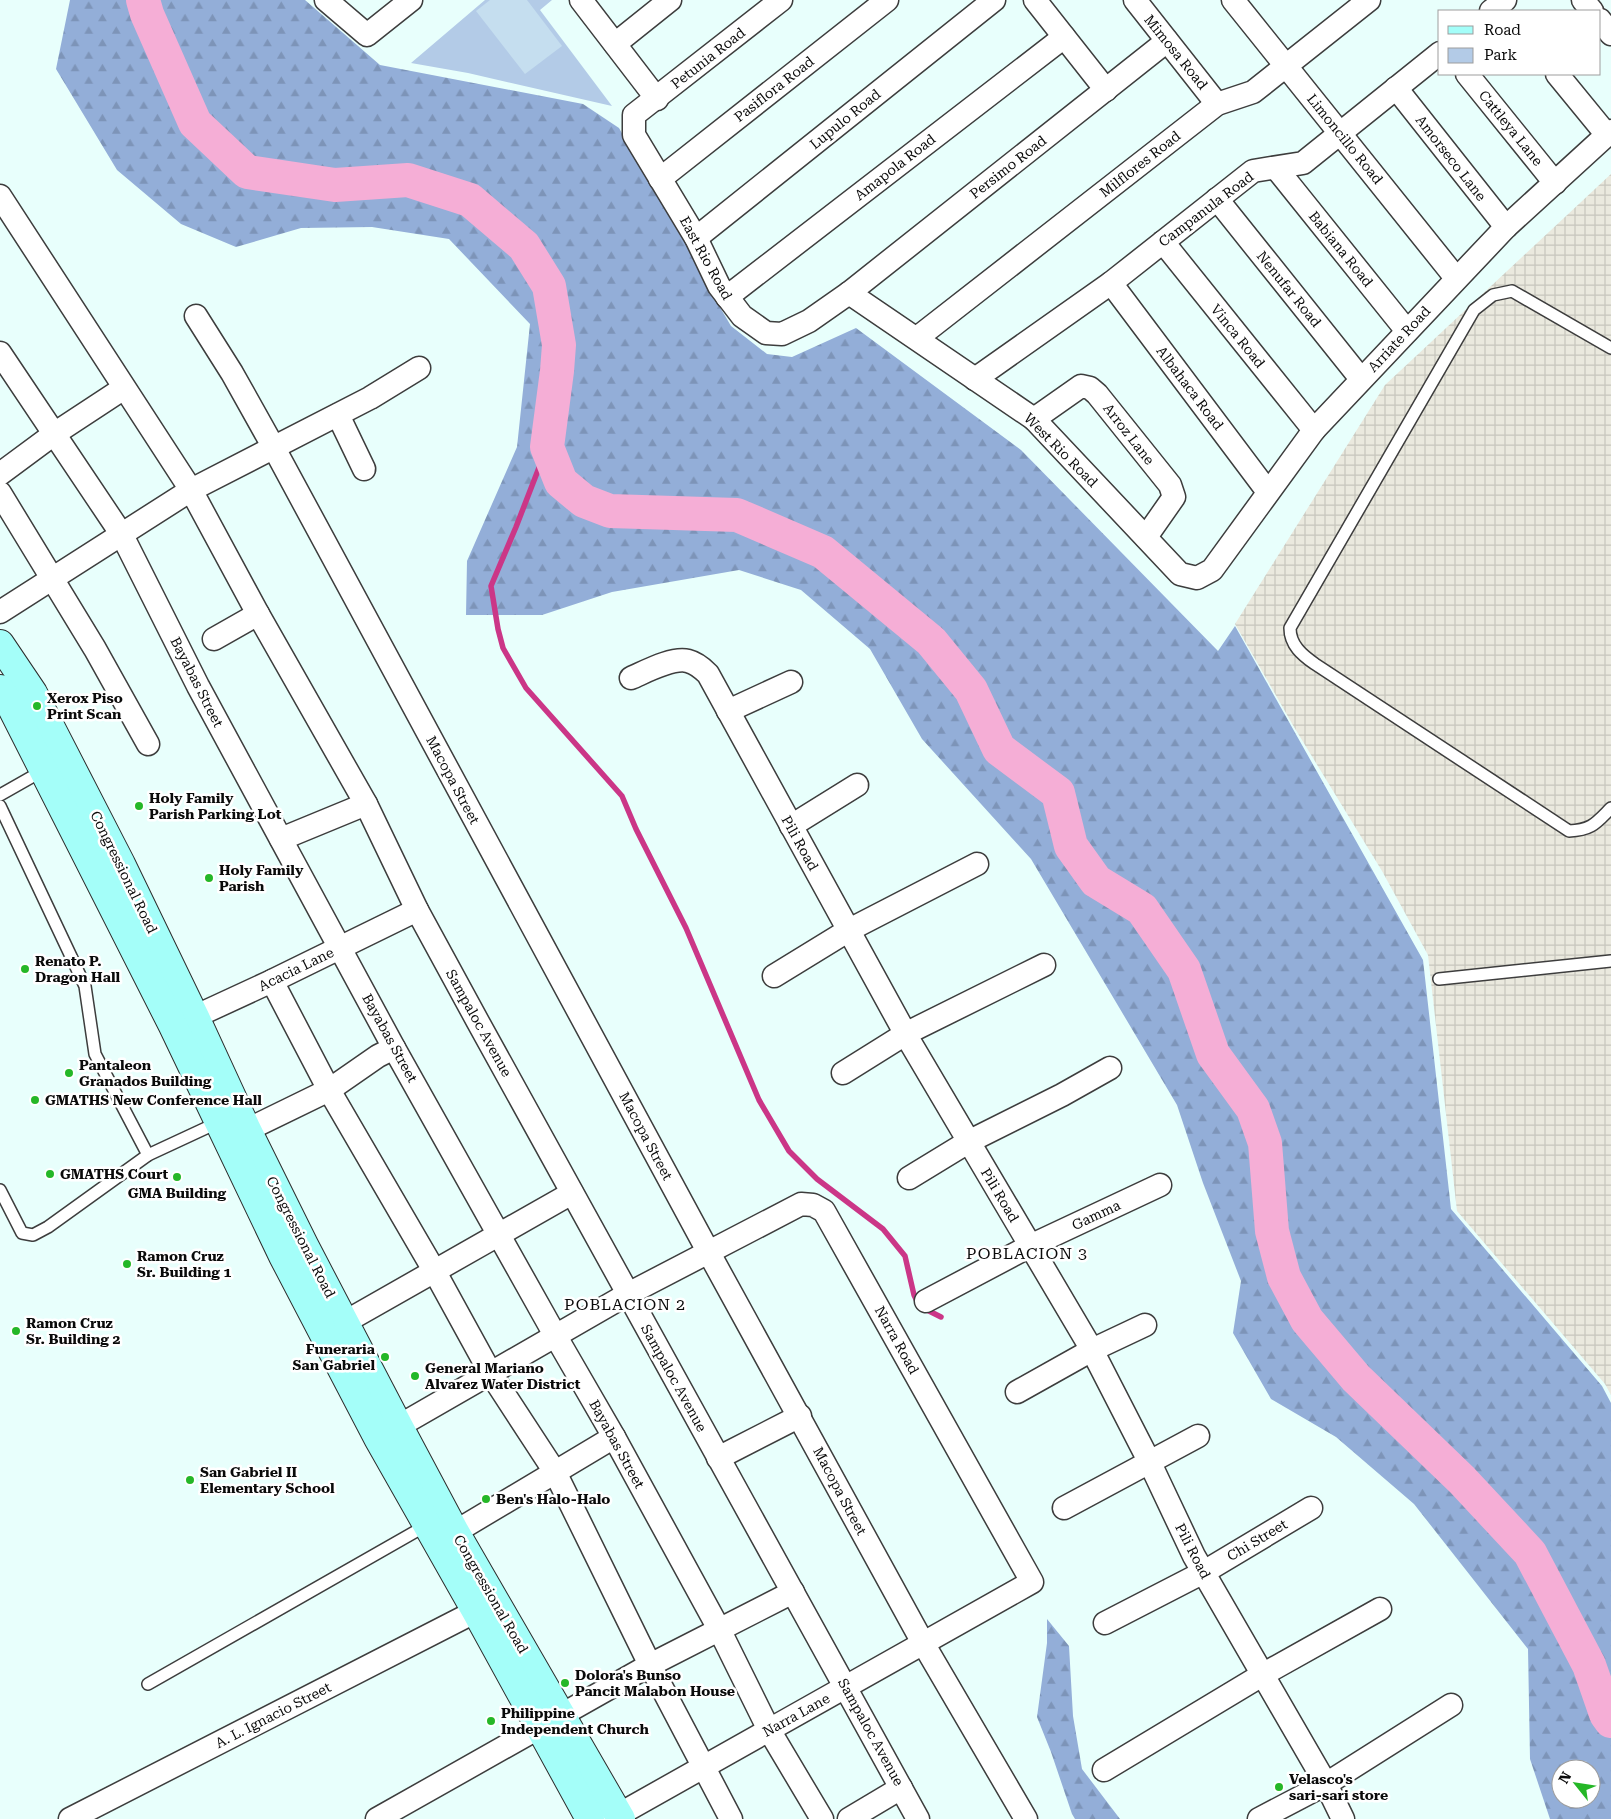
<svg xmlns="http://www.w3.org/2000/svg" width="1611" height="1819" font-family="'Roboto Serif',serif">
	<defs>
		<pattern id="industrial-grid" width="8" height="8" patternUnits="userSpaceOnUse" patternTransform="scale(1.25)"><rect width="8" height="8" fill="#eae9de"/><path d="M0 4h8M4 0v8" fill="none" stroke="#c7c6bd"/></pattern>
		<pattern id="forest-firs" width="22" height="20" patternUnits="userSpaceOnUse" patternTransform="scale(1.25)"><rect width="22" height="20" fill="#93aed8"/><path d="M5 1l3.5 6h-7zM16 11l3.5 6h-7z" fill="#7d94b8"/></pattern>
	</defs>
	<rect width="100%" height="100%" fill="#e8fffc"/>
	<path fill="url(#industrial-grid)" d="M 1611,174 L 1611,1395 L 1605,1384 L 1457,1211 L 1428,955 L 1382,871 L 1294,727 L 1235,624 L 1385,385 Z"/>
	<g fill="url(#forest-firs)" fill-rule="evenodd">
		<path d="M 70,0 L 305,0 L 380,65 L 583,104 L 619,128 L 636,158 L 696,250 L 718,304 L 731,326 L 767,354 L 792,357 L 856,328 L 1021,450 L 1218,651 L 1235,626 L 1423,960 L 1451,1209 L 1602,1386 L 1611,1403 L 1611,1819 L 1550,1819 L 1530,1759 L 1528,1649 L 1414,1504 L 1336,1437 L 1271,1399 L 1233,1333 L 1241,1281 L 1203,1183 L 1177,1105 L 1031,859 L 922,739 L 870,649 L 801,590 L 739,570 L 612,592 L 542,615 L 466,615 L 467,561 L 517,447 L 530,324 L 449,239 L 372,227 L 301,228 L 236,247 L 181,224 L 117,170 L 56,69 ZM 1561,1769 L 1591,1769 L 1591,1799 L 1561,1799 Z"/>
		<path d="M 1047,1619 L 1069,1646 L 1073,1716 L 1082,1769 L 1120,1819 L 1075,1819 L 1072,1814 L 1051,1752 L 1037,1717 L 1047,1643 Z"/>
	</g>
	<path fill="#b3cbe7" d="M 485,0 L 552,0 L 540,10 L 612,106 L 468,73 L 411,63 Z"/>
	<path fill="#c5deef" d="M 490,0 L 527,0 L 562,46 L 525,74 L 476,11 Z"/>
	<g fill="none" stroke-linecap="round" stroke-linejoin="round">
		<g stroke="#cb3687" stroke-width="5.5">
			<path d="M 547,447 L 516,527 L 491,586 L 498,629 L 503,648 L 526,688 L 622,796 L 636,829 L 686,928 L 759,1100 L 789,1151 L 817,1179 L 883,1229 L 905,1256 L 914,1295 L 918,1303"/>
			<path d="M 925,1309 L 941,1317"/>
		</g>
		<path stroke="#f5aed6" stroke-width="34" d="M 143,0 L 147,14 L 195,123 L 247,172 L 335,185 L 408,180 L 470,200 L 524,246 L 549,286 L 559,345 L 557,371 L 547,447 L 561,482 L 584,501 L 610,511 L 737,515 L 823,552 L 931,641 L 971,690 L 999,749 L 1058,793 L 1071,846 L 1096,881 L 1142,909 L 1184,970 L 1213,1054 L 1253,1109 L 1265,1143 L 1272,1231 L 1284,1277 L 1307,1320 L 1356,1378 L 1462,1480 L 1530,1553 L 1589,1665 L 1606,1714 L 1611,1721"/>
		<defs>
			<g id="lane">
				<path d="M 1611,348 L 1512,291 L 1493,295 L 1474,310 L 1290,628 C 1290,645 1302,655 1315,664 L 1569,831 C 1592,830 1596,823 1611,808"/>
				<path d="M 0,795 L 44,770"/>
				<path d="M 0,806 L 85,986 L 95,1054 L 148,1155"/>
				<path d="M 1439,979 L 1611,961"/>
				<path d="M 0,1190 L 22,1233 L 33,1235 L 48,1227 L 148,1155 L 219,1122"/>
				<path d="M 148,1684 L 427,1525"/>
			</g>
			<g id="street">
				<path d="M 326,0 L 367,35 L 411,0"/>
				<path d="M 581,0 L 657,99"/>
				<path d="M 781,0 L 634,115 L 634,135 L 696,238 L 719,286 L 742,316 L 766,333 L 782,334 L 809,321 L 849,293 L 1167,41"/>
				<path d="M 1035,0 L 1106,90"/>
				<path d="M 1135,0 L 1217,104"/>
				<path d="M 1233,0 L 1456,278"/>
				<path d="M 1583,0 L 1592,11"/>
				<path d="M 1491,11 L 1505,0"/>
				<path d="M 1600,20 L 1611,34"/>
				<path d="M 615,44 L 670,0"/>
				<path d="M 1467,74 L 1555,183"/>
				<path d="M 1557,74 L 1607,135"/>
				<path d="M 1396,88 L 1506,227"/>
				<path d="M 1276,168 L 1407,331"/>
				<path d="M 660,179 L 887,0"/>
				<path d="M 0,196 L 191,490 L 258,614 L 366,804 L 417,910 L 478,1022 L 918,1819"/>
				<path d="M 1217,199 L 1361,379"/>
				<path d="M 696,238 L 994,0"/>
				<path d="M 1163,242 L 1314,430"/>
				<path d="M 1111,283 L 1268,492"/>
				<path d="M 849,293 L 1034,419 L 1180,574 L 1197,578 L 1212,570 L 1314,430 L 1506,227 L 1611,131"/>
				<path d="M 727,297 L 1064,37"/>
				<path d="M 196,316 L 232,373 L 274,448 L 709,1253 L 923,1643 L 1026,1819"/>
				<path d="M 917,338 L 1217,104 L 1253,92 L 1369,0"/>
				<path d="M 0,353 L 122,535 L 198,686 L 394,1048 L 555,1335 L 614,1437 L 719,1629 L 769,1730 L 822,1819"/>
				<path d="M 975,379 L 1111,283 L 1253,171 L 1303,163 L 1440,53"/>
				<path d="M 338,415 L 364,469"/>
				<path d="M 1034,419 L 1081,386 L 1090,388 L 1097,394 L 1170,485 L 1174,497 L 1146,537"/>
				<path d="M 0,474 L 54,434 L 124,388"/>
				<path d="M 0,493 L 95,649 L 148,744"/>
				<path d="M 0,612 L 191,490 L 370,398 L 419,368"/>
				<path d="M 214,639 L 258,614"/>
				<path d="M 631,678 C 645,672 672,657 688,661 C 696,663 702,668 708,674 L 910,1042 L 1092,1350 L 1150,1463 L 1194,1556 L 1326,1784 L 1343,1819"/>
				<path d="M 728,711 L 791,682"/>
				<path d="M 791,826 L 857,785"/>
				<path d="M 281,839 L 366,804"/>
				<path d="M 774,976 L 849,930 L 977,864"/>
				<path d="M 272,981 L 329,1090 L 435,1272 L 491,1374 L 555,1472 L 650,1665 L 731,1819"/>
				<path d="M 179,1024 L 272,981 L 417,910"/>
				<path d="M 843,1073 L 907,1033 L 1044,965"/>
				<path d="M 247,1130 L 329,1090 L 378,1056 L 394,1048"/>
				<path d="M 909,1178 L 968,1142 L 1062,1095 L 1110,1068"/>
				<path d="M 926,1301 L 1030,1246 L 1160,1185"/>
				<path d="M 345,1322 L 572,1193"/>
				<path d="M 1017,1392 L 1092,1350 L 1145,1325"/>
				<path d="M 385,1434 L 628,1294 L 801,1204 L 813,1205 L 824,1211 L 1032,1582 L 611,1819"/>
				<path d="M 718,1458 L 800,1416"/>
				<path d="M 1064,1508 L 1198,1436"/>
				<path d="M 455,1532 L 614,1437"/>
				<path d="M 1105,1623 L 1204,1572 L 1311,1508"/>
				<path d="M 1104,1770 L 1262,1675 L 1380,1609"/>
				<path d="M 70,1819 L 490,1604"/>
				<path d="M 377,1819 L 650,1665 L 793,1592"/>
				<path d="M 849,1819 L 901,1788"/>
				<path d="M 1259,1819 L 1326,1784 L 1451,1705"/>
			</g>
			<g id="secondary">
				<path d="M 0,644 L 33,693 L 121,864 L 195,1017 L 247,1130 L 304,1245 L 399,1427 L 455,1532 L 621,1819"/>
				<path d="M 0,689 L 11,706 L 173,1026 L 283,1256 L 378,1438 L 476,1611 L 590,1819"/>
			</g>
		</defs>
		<use href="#lane" stroke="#3d3d3d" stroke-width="14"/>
		<use href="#street" stroke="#3d3d3d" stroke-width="25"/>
		<use href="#secondary" stroke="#2c2c2c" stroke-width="30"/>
		<use href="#lane" stroke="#fff" stroke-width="11"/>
		<use href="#street" stroke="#fff" stroke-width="22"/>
		<use href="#secondary" stroke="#a4fef9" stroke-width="28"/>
	</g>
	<g fill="#25b727" stroke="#fff" stroke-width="2">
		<circle cx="37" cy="706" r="5"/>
		<circle cx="139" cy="806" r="5"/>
		<circle cx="209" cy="878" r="5"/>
		<circle cx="25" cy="969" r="5"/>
		<circle cx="69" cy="1073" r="5"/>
		<circle cx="35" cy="1100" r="5"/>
		<circle cx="50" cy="1174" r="5"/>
		<circle cx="177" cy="1177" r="5"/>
		<circle cx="127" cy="1264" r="5"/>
		<circle cx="16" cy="1331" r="5"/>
		<circle cx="385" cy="1357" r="5"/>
		<circle cx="415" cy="1376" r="5"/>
		<circle cx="190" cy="1480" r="5"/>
		<circle cx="486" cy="1499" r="5"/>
		<circle cx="565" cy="1683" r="5"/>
		<circle cx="491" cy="1721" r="5"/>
		<circle cx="1279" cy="1787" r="5"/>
	</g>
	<g text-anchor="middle" stroke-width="5" stroke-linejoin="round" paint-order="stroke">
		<g font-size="14" fill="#0a0a0a" stroke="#fff">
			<text transform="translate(1176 52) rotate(51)" y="5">Mimosa Road</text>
			<text transform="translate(708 58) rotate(-38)" y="5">Petunia Road</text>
			<text transform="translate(774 89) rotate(-38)" y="5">Pasiflora Road</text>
			<text transform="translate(845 119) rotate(-39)" y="5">Lupulo Road</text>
			<text transform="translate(1511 128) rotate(51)" y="5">Cattleya Lane</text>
			<text transform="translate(1345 139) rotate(51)" y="5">Limoncillo Road</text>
			<text transform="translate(1451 158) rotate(52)" y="5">Amorseco Lane</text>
			<text transform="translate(1140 164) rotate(-38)" y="5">Milflores Road</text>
			<text transform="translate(895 167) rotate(-38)" y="5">Amapola Road</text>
			<text transform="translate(1008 167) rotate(-38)" y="5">Persimo Road</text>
			<text transform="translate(1206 209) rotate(-37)" y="5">Campanula Road</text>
			<text transform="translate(1341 249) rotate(51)" y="5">Babiana Road</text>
			<text transform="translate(706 258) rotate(61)" y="5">East Rio Road</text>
			<text transform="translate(1289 289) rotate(51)" y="5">Nenufar Road</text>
			<text transform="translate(1238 336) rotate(51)" y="5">Vinca Road</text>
			<text transform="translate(1399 339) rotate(-47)" y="5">Arriate Road</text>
			<text transform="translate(1190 388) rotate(53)" y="5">Albahaca Road</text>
			<text transform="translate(1129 434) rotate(52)" y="5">Arroz Lane</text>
			<text transform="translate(1061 450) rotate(45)" y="5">West Rio Road</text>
			<text transform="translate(197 682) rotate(63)" y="5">Bayabas Street</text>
			<text transform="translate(453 780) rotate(62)" y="5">Macopa Street</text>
			<text transform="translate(800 843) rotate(61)" y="5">Pili Road</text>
			<text transform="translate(124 872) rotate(64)" y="5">Congressional Road</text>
			<text transform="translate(296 969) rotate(-26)" y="5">Acacia Lane</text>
			<text transform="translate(479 1023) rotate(61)" y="5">Sampaloc Avenue</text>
			<text transform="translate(390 1038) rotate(61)" y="5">Bayabas Street</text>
			<text transform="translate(646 1136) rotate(62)" y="5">Macopa Street</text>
			<text transform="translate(1000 1195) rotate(59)" y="5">Pili Road</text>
			<text transform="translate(1096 1215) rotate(-25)" y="5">Gamma</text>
			<text transform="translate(301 1237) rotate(63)" y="5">Congressional Road</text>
			<text transform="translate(897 1340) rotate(61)" y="5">Narra Road</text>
			<text transform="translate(674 1378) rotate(61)" y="5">Sampaloc Avenue</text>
			<text transform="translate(617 1444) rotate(61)" y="5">Bayabas Street</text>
			<text transform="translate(840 1491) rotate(62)" y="5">Macopa Street</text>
			<text transform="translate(1257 1540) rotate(-31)" y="5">Chi Street</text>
			<text transform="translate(1193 1551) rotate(63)" y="5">Pili Road</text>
			<text transform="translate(491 1594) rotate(60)" y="5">Congressional Road</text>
			<text transform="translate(273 1715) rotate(-27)" y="5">A. L. Ignacio Street</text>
			<text transform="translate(796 1715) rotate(-29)" y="5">Narra Lane</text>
			<text transform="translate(871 1732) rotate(61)" y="5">Sampaloc Avenue</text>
		</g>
		<g font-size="14" font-weight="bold" fill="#0a0a0a" stroke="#fff" text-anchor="start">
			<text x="47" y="703">Xerox Piso<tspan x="47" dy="16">Print Scan</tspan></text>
			<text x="149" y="803">Holy Family<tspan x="149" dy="16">Parish Parking Lot</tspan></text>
			<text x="219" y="875">Holy Family<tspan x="219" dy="16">Parish</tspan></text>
			<text x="35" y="966">Renato P.<tspan x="35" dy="16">Dragon Hall</tspan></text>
			<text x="79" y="1070">Pantaleon<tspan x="79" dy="16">Granados Building</tspan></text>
			<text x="45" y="1105">GMATHS New Conference Hall</text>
			<text x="60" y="1179">GMATHS Court</text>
			<text x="177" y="1198" text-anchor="middle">GMA Building</text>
			<text x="137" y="1261">Ramon Cruz<tspan x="137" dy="16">Sr. Building 1</tspan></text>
			<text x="26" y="1328">Ramon Cruz<tspan x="26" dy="16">Sr. Building 2</tspan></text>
			<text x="375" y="1354" text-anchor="end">Funeraria<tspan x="375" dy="16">San Gabriel</tspan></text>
			<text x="425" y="1373">General Mariano<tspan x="425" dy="16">Alvarez Water District</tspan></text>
			<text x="200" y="1477">San Gabriel II<tspan x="200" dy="16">Elementary School</tspan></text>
			<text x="496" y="1504">Ben's Halo-Halo</text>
			<text x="575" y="1680">Dolora's Bunso<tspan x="575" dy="16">Pancit Malabon House</tspan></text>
			<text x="501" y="1718">Philippine<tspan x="501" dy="16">Independent Church</tspan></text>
			<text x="1289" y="1784">Velasco's<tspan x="1289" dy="16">sari-sari store</tspan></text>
		</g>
		<g font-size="16" letter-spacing="1" fill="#0a0a0a" stroke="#fff">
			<text x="1027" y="1259">POBLACION 3</text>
			<text x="625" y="1310">POBLACION 2</text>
		</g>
	</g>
	<rect x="1438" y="10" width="162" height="65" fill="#ffffff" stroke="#9d9d9d"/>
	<rect x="1448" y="26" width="25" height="8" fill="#a4fef9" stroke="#9d9d9d"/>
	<text x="1484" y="35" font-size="15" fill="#0a0a0a">Road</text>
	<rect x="1448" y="48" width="25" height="15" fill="#b3cbe7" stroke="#9d9d9d"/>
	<text x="1484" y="60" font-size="15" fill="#0a0a0a">Park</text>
	<g transform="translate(1576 1784) rotate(300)"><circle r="24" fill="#ffffff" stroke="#9d9d9d"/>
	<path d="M0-4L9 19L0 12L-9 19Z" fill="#25b727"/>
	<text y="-8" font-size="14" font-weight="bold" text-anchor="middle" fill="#0a0a0a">N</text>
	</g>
</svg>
